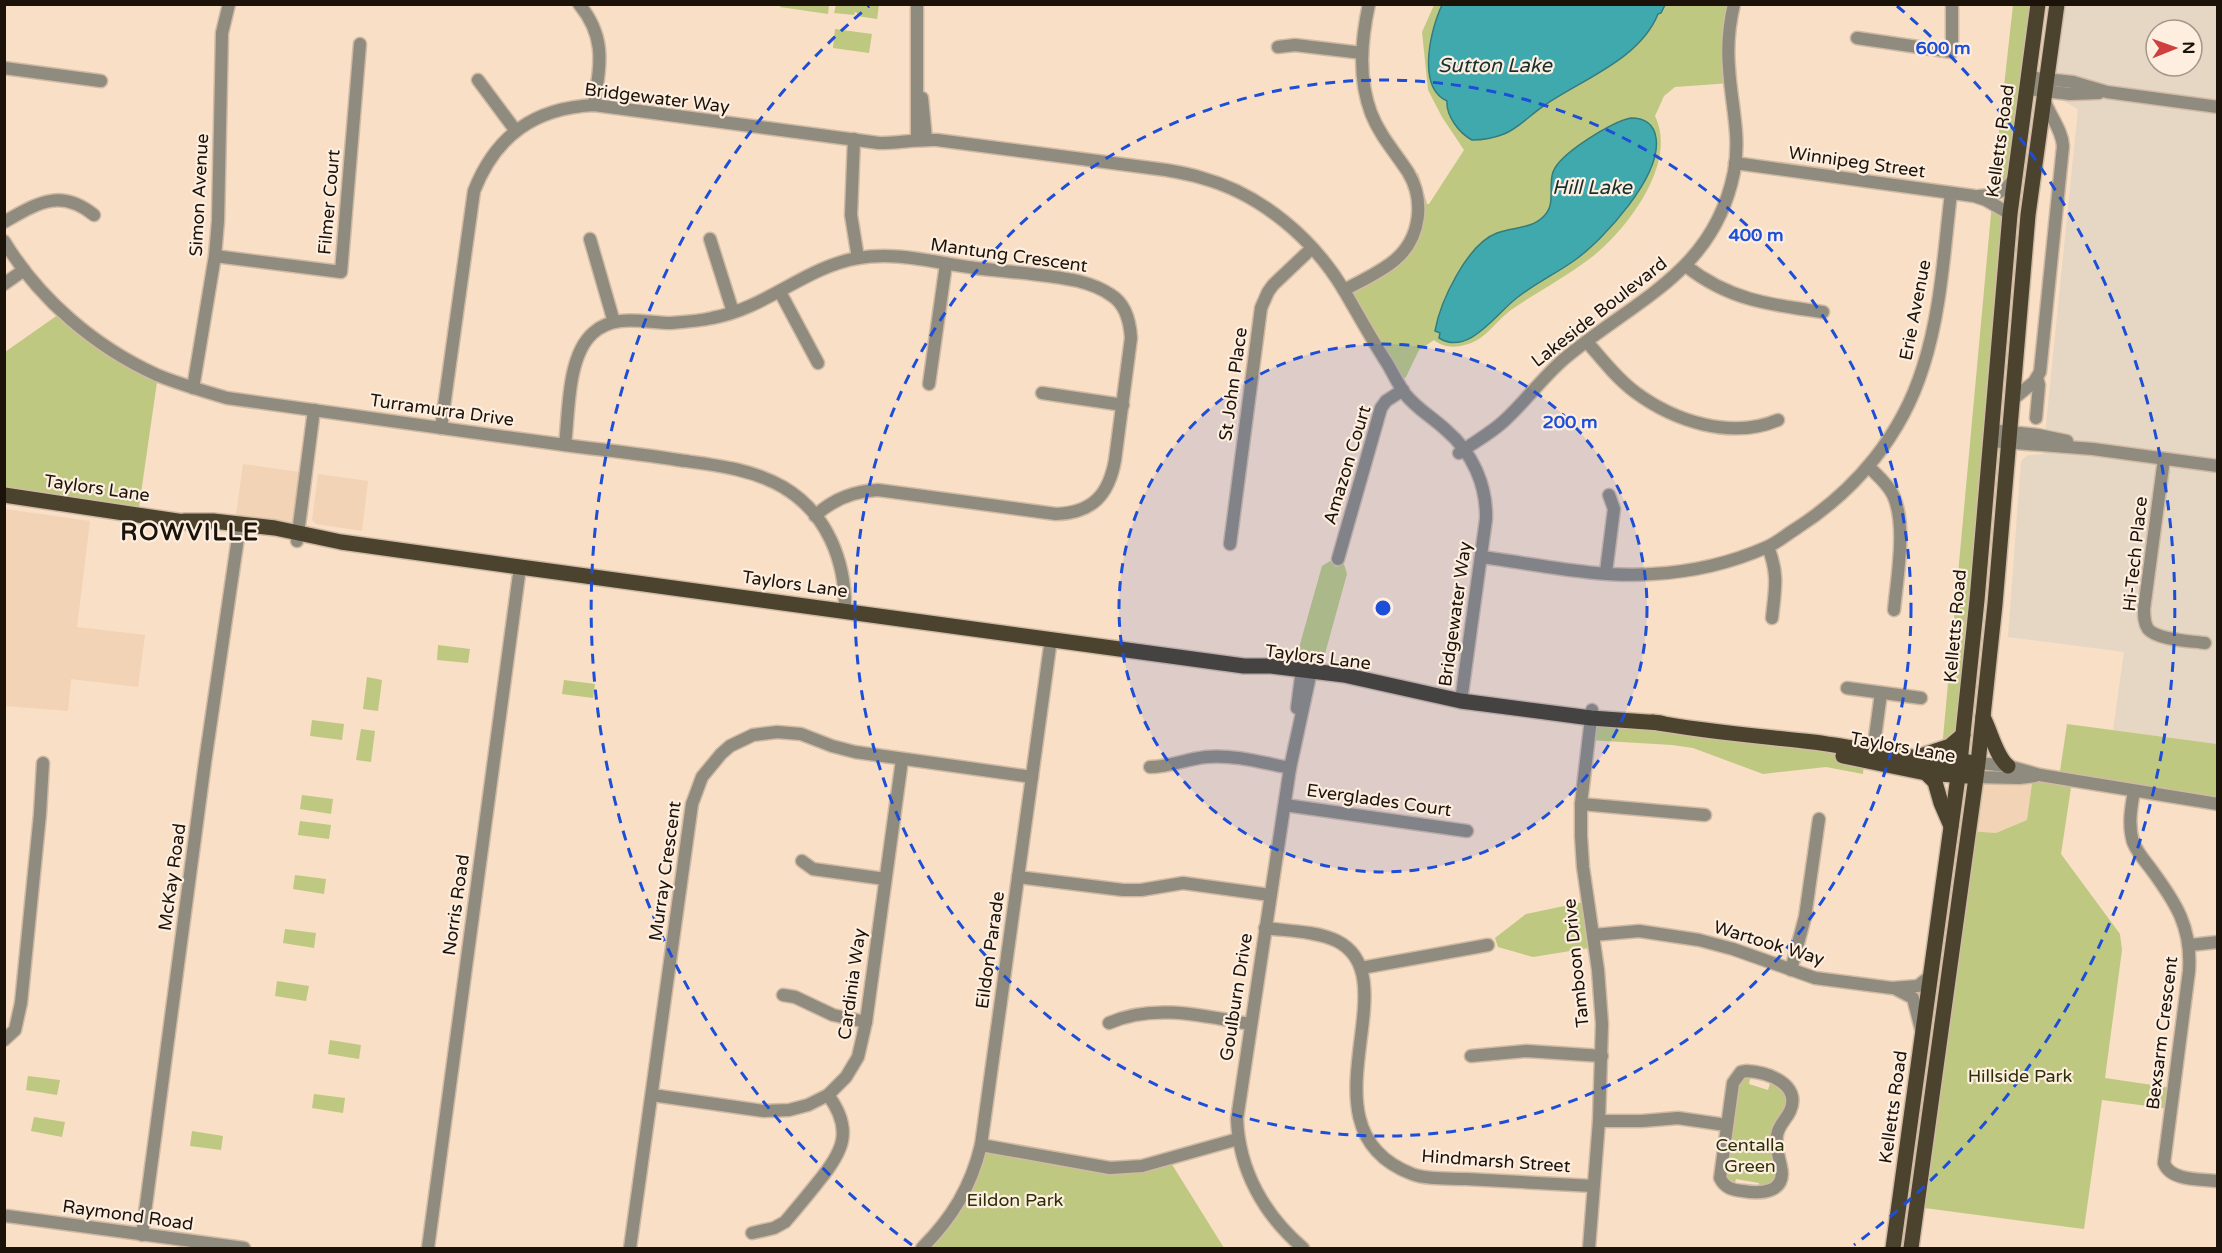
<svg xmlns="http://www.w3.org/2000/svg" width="2222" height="1253" font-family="'Varela Round',sans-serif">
	<rect width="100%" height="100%" fill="#f8dfc6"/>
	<g fill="#f2d3b5">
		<path d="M 243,464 L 306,473 L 298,531 L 235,523 Z"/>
		<path d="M 318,474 L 368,481 L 362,531 L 316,524 L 312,520 Z"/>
		<path d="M 5,509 L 90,521 L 77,627 L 145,635 L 138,687 L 71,679 L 68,711 L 5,706 Z"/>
		<path d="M 2033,776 L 2027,820 L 1996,833 L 1969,831 L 1976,777 Z"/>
	</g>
	<path fill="#e5d7c4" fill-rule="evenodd" d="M 2057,5 L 2217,5 L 2217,744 L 2113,730 L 2124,652 L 2008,637 L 2021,461 L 2028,455 L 2043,454 L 2078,109 L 2045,91 ZM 2156,30 L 2192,30 L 2192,66 L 2156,66 Z"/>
	<g fill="#bfc880">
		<path d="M 780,5 L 780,4 L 829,5 L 828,14 L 780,7 Z"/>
		<path d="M 836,5 L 879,5 L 877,19 L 857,16 L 857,13 L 855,12 L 854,15 L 834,13 Z"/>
		<path d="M 1434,5 L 1734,5 L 1731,83 L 1675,87 L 1664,96 L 1655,116 C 1678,163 1628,228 1592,257 C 1566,277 1537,292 1511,310 C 1496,321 1486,339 1468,344 C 1456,348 1444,348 1434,340 L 1419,350 L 1406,377 L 1398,383 L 1344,290 L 1398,258 L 1419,206 L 1424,205 L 1416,174 L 1418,173 L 1427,204 L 1429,204 L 1464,150 L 1442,117 L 1428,90 L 1422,32 Z"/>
		<path d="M 2013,5 L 2038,5 L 2014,177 L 1992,195 Z"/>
		<path d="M 835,29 L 872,34 L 869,53 L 833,48 Z"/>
		<path d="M 1992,203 L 2010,214 L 1963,735 L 1942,749 Z"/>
		<path d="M 62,312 L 158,375 L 138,514 L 5,495 L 5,352 Z"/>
		<path d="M 1330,561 L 1336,567 L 1344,564 L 1347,574 L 1320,672 L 1293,669 L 1322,566 Z"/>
		<path d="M 438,645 L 470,649 L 468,663 L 437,660 Z"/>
		<path d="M 367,677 L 382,680 L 378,711 L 363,709 Z"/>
		<path d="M 564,680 L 595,684 L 593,698 L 562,694 Z"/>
		<path d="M 1591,717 L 1761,737 L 1864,761 L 1863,774 L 1826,767 L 1763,774 L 1693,748 L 1672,745 L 1588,740 Z"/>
		<path d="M 312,720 L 344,724 L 342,740 L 310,736 Z"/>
		<path d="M 2067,724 L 2217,744 L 2217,804 L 2072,781 L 2061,854 L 2120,934 L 2122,950 L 2105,1078 L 2173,1088 L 2170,1109 L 2102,1100 L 2084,1229 L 1917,1207 L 1969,831 L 1996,833 L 2027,820 L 2033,776 L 2059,778 Z"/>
		<path d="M 361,729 L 375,731 L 371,762 L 356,760 Z"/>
		<path d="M 302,795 L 333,799 L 331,814 L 300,809 Z"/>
		<path d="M 300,821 L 331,825 L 329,839 L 298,835 Z"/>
		<path d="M 295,875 L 326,879 L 324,894 L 293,889 Z"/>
		<path d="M 1588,901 L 1595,947 L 1533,957 L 1498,947 L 1495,938 L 1526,914 Z"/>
		<path d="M 285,929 L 316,933 L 314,948 L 283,943 Z"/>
		<path d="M 277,981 L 309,986 L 306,1001 L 275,996 Z"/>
		<path d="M 330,1040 L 361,1045 L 359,1059 L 328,1054 Z"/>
		<path d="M 1751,1074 L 1749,1084 L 1768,1090 L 1771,1080 L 1781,1084 L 1788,1096 L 1776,1181 L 1758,1191 L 1759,1183 L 1736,1179 L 1734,1187 L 1731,1186 L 1723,1173 L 1736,1080 Z"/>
		<path d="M 28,1076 L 60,1080 L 57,1095 L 26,1090 Z"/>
		<path d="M 314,1094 L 345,1098 L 343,1113 L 312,1108 Z"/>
		<path d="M 34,1117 L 65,1122 L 62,1137 L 31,1131 Z"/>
		<path d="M 192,1131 L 223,1136 L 221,1150 L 190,1146 Z"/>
		<path d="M 981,1145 L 1086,1166 L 1168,1158 L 1224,1248 L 922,1248 L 940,1231 Z"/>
	</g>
	<g fill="#40a9ae" stroke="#357c7d" stroke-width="1.5">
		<path d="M 1442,5 L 1442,4 L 1665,5 L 1661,13 L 1658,14 C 1640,59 1583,79 1545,105 C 1531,114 1519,128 1504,134 C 1494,138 1483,140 1472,140 C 1459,133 1446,116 1447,101 C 1416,87 1431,28 1442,5 Z"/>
		<path d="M 1631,118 C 1645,118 1654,124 1656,138 C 1662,176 1604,239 1575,260 C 1557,273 1536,283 1518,297 C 1497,312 1469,357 1439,338 L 1440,333 L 1435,331 C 1440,302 1467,244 1497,233 C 1513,227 1532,229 1544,216 C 1556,205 1548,186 1553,172 C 1560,153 1612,122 1631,118 Z"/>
	</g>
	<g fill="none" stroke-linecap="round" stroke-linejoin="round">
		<defs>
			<g id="minor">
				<path d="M 579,4 C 607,38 600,65 594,105"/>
				<path d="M 1857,38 L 1952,52 L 1952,4"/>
				<path d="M 1278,47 L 1295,45 L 1362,53"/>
				<path d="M 4,68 L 101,81"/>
				<path d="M 2028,77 L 2073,82 L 2107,92 L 2218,107"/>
				<path d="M 478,80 L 516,131"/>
				<path d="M 2027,89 L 2070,94 L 2099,93"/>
				<path d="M 922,98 L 926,139"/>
				<path d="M 854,139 L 851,215 L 858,258"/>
				<path d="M 917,139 L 917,4"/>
				<path d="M 1735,163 L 1974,196 L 1986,200 L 2010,214"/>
				<path d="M 1979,196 C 1995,195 2005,193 2014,178"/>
				<path d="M 4,222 C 38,203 60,188 94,215"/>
				<path d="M 590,239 L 614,322"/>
				<path d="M 710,239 L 733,312"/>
				<path d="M 4,241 C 39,299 95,347 157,375 C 179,384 203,391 227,398 C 339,413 452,430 565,445 C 603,450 640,454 678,460 C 714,465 750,468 783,487 C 827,513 846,561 845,611"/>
				<path d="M 215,256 L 341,272 L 360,44"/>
				<path d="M 1686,266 C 1729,300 1770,305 1823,312"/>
				<path d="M 4,284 L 24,270"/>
				<path d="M 1344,290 C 1361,281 1381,272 1395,260 C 1421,238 1425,200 1408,172 C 1395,152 1380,136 1371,113 C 1358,78 1361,41 1369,4"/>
				<path d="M 780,292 L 818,363"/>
				<path d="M 1587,342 C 1602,359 1616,378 1635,392 C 1674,421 1731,440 1778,420"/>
				<path d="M 929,384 L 946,264"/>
				<path d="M 193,388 L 215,256 L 218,221 L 222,33 L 229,4"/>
				<path d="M 1042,393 L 1123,405"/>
				<path d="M 2012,400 L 2034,382 L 2040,372 L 2063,146 C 2062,129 2049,115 2044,99"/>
				<path d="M 2036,418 L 2039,385 L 2037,378"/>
				<path d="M 441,428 L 474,191 C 496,135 535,108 594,105 L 879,143 C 899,143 917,139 937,140 L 1166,170 C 1178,172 1190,174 1202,178 C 1261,194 1314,239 1345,292 C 1359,316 1372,340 1387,363 C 1393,373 1398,384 1405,394 C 1417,409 1432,417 1446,430 C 1472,452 1487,485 1486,519 L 1461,701"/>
				<path d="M 1991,430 L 2038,435 L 2067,441"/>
				<path d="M 1990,441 L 2093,449 L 2218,466"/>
				<path d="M 565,445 C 569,412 567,356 593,333 C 615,313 645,323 671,323 C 685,322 699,321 712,318 C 765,309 805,267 858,258 C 896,251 937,263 975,268 C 1009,272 1045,274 1078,281 C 1090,284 1101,288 1111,295 C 1126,304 1130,322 1131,338 L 1115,460 C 1109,494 1093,513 1056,514 L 878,490 C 853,491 833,499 815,516"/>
				<path d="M 1459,453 C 1474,442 1490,434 1504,421 C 1525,402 1542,378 1564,359 C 1634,300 1714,273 1734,172 C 1741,136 1731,104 1729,68 C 1727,46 1729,25 1734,4"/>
				<path d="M 2164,459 L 2144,609 C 2144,616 2144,623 2148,629 C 2157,640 2191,641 2205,643"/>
				<path d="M 1869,467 C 1878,476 1888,484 1893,495 C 1907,524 1897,578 1894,610"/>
				<path d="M 297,541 L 314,410"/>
				<path d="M 1230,544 L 1261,308 L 1268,292 L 1273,285 L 1312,248"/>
				<path d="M 1768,547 C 1779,575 1775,589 1772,618"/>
				<path d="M 1481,557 C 1537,564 1596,578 1652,574 C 1691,572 1731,563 1767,547 C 1777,543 1787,534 1797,528 C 1856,490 1902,435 1923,367 C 1941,312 1944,251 1951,193"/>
				<path d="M 1338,559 L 1381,408 L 1386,401 L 1403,390"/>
				<path d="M 1606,572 L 1614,509 L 1609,495"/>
				<path d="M 1847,688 L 1921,698"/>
				<path d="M 1297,708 L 1302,670"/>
				<path d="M 1873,752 L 1881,693"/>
				<path d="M 1978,763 L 2008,766 L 2040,775 L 2218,804"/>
				<path d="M 1150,767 C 1169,767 1186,759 1206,757 C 1233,754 1264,763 1290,768"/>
				<path d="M 1976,777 L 2019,778 L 2035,776"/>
				<path d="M 2134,791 C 2131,808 2128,825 2133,842 C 2137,852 2145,861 2151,869 C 2176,903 2192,927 2189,971 L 2164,1163 C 2170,1181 2201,1179 2218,1181"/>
				<path d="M 1581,804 L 1705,815"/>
				<path d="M 1285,805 L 1467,831"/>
				<path d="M 802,861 L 813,869 L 885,879"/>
				<path d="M 1018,877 L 1123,890 L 1141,890 L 1183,883 L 1270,895"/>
				<path d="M 1265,928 C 1288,931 1316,931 1337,941 C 1413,979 1294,1129 1412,1174 C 1428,1180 1450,1178 1466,1179 C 1509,1181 1551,1184 1593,1186"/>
				<path d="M 1593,935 L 1639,931 L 1699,940 L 1733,949 L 1815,978 L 1892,988 L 1918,986 L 1930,976"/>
				<path d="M 2190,945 L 2218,942"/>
				<path d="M 1361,968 L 1488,945"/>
				<path d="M 1791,970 L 1805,917 L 1819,819"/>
				<path d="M 1896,989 L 1913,998 L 1921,1029"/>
				<path d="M 783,995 L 795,997 L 833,1015 L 866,1022"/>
				<path d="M 1109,1023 C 1153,1003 1204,1016 1250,1024"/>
				<path d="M 4,1040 L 15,1030 L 21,1003 L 40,814 L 43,763"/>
				<path d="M 1471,1056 L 1527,1051 L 1602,1056"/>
				<path d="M 1747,1071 C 1767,1072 1802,1084 1790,1111 C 1786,1120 1779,1124 1777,1135 C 1775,1147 1779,1156 1781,1167 C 1787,1193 1760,1194 1743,1191 C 1732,1190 1725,1188 1720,1178 L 1733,1083 L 1741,1072 Z"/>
				<path d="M 652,1095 L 764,1111 L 789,1110 L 808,1105 L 828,1095 L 846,1077 L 858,1057 L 866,1022 L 902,760"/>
				<path d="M 1599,1121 L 1642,1121 L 1678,1118 L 1726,1125"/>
				<path d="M 981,1145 L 1110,1168 L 1142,1166 L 1238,1139"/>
				<path d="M 7,1216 L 244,1248"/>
				<path d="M 752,1233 L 774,1228 L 785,1222 C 796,1209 807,1196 818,1182 C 843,1152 854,1130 828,1095"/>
				<path d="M 142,1235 L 205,762 L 240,524"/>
				<path d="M 428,1248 L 520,567"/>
				<path d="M 630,1248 L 692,804 L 702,777 L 721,754 L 730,746 L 753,735 L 777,732 L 801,734 L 832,746 L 855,752 L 1032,777"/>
				<path d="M 922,1248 C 952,1218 971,1187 981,1145 L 1051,639"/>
				<path d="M 1303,1248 C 1264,1215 1239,1170 1237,1119 L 1290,768 L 1311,671"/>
				<path d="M 1589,1248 L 1599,1121 L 1602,1024 L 1598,970 L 1583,867 L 1581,836 L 1581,804 L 1592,710"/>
			</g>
			<g id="major">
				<path d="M 4,495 L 191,523"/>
				<path d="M 184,521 L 213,521 L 275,528 L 341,542 L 520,567 L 1244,666 L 1271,666 L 1344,675 L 1461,701 L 1591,718 L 1661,723"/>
				<path d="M 1983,717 C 1991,732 1996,757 2008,766"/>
				<path d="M 1653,722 C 1706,732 1760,736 1813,742 C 1866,749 1915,760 1969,762"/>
				<path d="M 1843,756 L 1926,773 L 1967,776"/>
				<path d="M 1920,756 L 1950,746 L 1963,735"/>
				<path d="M 1926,773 L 1935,782 L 1941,803 L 1951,826"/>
				<path d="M 1893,1248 L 1960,762 L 1977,600 L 2010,214 L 2038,4"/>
				<path d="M 1911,1248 L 1978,763 L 1995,604 L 2028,215 L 2057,4"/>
			</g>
		</defs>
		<use href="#minor" stroke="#d0baa4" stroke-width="15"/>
		<use href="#major" stroke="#d0baa4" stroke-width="18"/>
		<use href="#minor" stroke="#8f8b7e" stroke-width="12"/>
		<use href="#major" stroke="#4b432d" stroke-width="15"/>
	</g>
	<circle cx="1383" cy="608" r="264" fill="#1d4ed8" fill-opacity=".12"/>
	<g fill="none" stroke="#1d4ed8" stroke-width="3" stroke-dasharray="10 8">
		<circle cx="1383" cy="608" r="264"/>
		<circle cx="1383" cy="608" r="528"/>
		<path d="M912 1245A792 792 0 0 1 869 6M1897 6A792 792 0 0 1 1854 1245"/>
	</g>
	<g text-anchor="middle" stroke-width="4.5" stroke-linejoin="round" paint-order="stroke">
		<g font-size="18" fill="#1b130a" stroke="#fdeedf">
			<text transform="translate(657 98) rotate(7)" y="6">Bridgewater Way</text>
			<text transform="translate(2000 141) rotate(-82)" y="6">Kelletts Road</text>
			<text transform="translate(1857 162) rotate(8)" y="6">Winnipeg Street</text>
			<text transform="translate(199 195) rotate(-87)" y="6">Simon Avenue</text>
			<text transform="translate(329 202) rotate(-85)" y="6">Filmer Court</text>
			<text transform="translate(1009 255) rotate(8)" y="6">Mantung Crescent</text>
			<text transform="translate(1915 310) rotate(-79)" y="6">Erie Avenue</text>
			<text transform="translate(1599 312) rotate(-38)" y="6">Lakeside Boulevard</text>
			<text transform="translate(1233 384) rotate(-82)" y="6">St John Place</text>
			<text transform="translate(442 410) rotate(8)" y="6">Turramurra Drive</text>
			<text transform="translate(1347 465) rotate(-73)" y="6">Amazon Court</text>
			<text transform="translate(97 488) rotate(8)" y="6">Taylors Lane</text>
			<text transform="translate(2135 554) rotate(-84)" y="6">Hi-Tech Place</text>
			<text transform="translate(795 584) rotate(8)" y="6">Taylors Lane</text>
			<text transform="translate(1455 614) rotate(-82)" y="6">Bridgewater Way</text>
			<text transform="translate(1955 626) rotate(-85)" y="6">Kelletts Road</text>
			<text transform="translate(1318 657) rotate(7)" y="6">Taylors Lane</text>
			<text transform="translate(1903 747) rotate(10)" y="6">Taylors Lane</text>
			<text transform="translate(1379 800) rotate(8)" y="6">Everglades Court</text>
			<text transform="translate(665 871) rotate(-82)" y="6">Murray Crescent</text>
			<text transform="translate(172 877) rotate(-82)" y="6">McKay Road</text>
			<text transform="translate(456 905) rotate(-82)" y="6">Norris Road</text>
			<text transform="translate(1769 943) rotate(17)" y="6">Wartook Way</text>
			<text transform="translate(990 950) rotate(-82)" y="6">Eildon Parade</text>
			<text transform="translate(1576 963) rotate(-96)" y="6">Tamboon Drive</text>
			<text transform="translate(852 984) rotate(-82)" y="6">Cardinia Way</text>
			<text transform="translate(1236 997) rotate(-81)" y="6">Goulburn Drive</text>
			<text transform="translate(2162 1033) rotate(-83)" y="6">Bexsarm Crescent</text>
			<text transform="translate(1893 1107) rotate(-82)" y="6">Kelletts Road</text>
			<text transform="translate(1496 1161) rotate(4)" y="6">Hindmarsh Street</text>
			<text transform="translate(128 1215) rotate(8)" y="6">Raymond Road</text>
		</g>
		<g font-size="18" fill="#2b2f06" stroke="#fdeedf">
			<text x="2020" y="1082">Hillside Park</text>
			<text x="1750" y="1151">Centalla<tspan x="1750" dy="21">Green</tspan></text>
			<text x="1015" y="1206">Eildon Park</text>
		</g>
		<g font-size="20" font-style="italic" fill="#162e2f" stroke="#fdeedf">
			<text x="1495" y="72">Sutton Lake</text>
			<text x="1592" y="194">Hill Lake</text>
		</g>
		<g font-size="24" font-weight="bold" letter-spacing="1.5" fill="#1b130a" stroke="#fdeedf">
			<text x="190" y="540">ROWVILLE</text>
		</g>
	</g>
	<circle cx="1383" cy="608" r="9" fill="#1d4ed8" stroke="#fdeedf" stroke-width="3"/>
	<g font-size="18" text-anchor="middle" font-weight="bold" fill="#1d4ed8" stroke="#fdeedf" stroke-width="4.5" stroke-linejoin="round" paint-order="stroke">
		<text x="1943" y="54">600 m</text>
		<text x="1756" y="241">400 m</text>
		<text x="1570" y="428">200 m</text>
	</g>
	<rect width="2222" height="1253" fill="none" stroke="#1b130a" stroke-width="12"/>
	<g transform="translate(2174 48) rotate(89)"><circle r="28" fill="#fdeedf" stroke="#a3968a" stroke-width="1.5"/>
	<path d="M0-4.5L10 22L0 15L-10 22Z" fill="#ce3f3d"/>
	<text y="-9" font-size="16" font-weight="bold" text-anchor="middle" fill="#1b130a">N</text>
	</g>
</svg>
